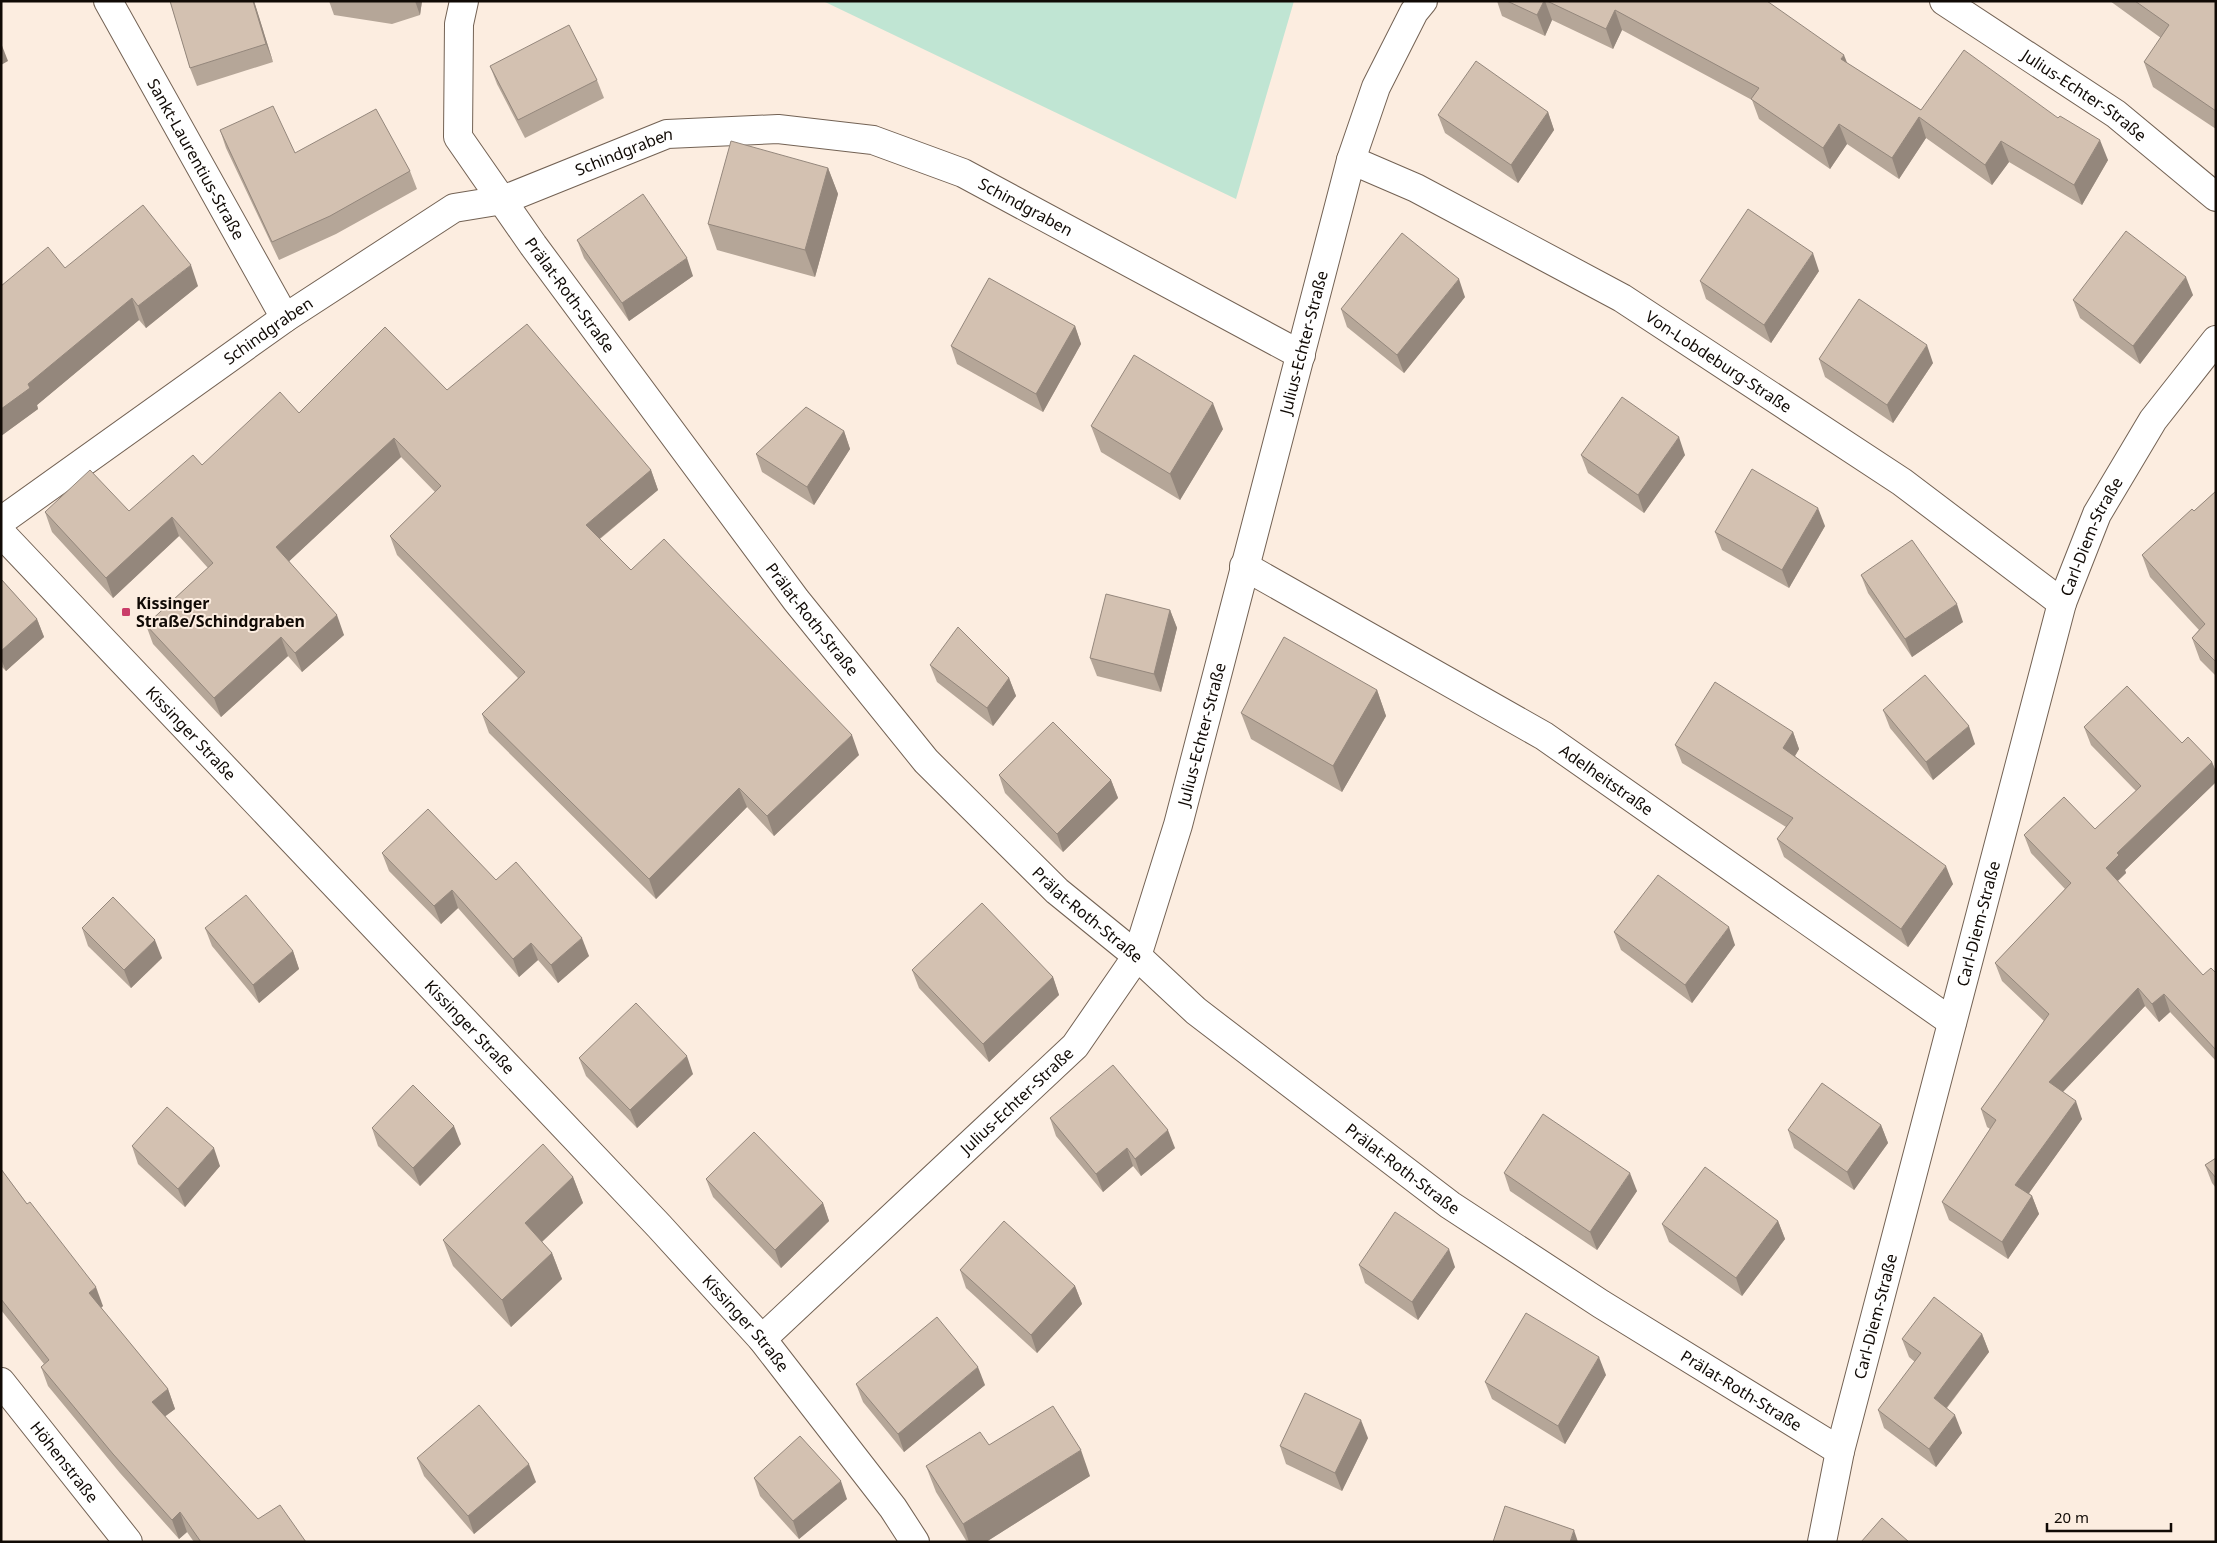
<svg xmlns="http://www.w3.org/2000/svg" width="2217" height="1543" font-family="'Noto Sans',sans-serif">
	<rect width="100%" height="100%" fill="#fcede0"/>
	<path fill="#c0e5d3" d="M 823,1 L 1294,1 L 1236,199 Z"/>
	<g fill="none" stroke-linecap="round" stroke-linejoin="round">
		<defs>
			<g id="minor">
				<path id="s1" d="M 108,1 L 285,318"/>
				<path id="s2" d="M 464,1 L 459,24 L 458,137 L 533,245 L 796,600 L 926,761 L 1057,891 L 1137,956 L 1196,1011 L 1450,1205 L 1601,1304 L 1840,1451"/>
				<path id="s3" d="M 1944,1 L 2116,114 L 2216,197"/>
				<path id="s4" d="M 1351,160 L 1416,188 L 1622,298 L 1902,482 L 2062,603"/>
				<path id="s5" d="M 1,521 L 285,318 L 454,208 L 503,200 L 667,134 L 778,129 L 873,140 L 963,173 L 1301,355"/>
				<path id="s6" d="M 1,533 L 659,1226 L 762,1339 L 893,1508 L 915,1542"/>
				<path id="s7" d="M 1244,566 L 1544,736 L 1952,1022"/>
				<path id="s8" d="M 762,1339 L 1075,1046 L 1137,956 L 1178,825 L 1351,160 L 1376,87 L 1414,12 L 1423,1"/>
				<path id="s9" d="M 1,1382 L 128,1542"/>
				<path id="s10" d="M 1822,1542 L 1840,1451 L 2062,603 L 2097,514 L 2153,420 L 2216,340"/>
			</g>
		</defs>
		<use href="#minor" stroke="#736254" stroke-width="30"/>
		<use href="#minor" stroke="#fff" stroke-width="28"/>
	</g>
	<g fill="#b5a698">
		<path d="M 170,1 L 254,1 L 273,62 L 197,86 L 190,68 Z"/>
		<path d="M 329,1 L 422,1 L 420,15 L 392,24 L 334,15 Z"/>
		<path d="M 1497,1 L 1767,1 L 1847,63 L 1921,110 L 2108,160 L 2082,205 L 2009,162 L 1992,185 L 1926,138 L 1899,179 L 1847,144 L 1830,169 L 1759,119 L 1752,100 L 1622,30 L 1613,49 L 1552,20 L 1545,36 L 1502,16 Z"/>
		<path d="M 2110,1 L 2216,1 L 2216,129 L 2153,87 L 2144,62 L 2161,38 Z"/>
		<path d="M 490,66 L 597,80 L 604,98 L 525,138 L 497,84 Z"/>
		<path d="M 1548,112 L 1554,130 L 1518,183 L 1445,133 L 1438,115 Z"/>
		<path d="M 220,130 L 295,153 L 410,171 L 417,189 L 336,234 L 279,260 L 226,148 Z"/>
		<path d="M 828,168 L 838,194 L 815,277 L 717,250 L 708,224 Z"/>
		<path d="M 577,240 L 693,276 L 629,321 L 584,258 Z"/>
		<path d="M 65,268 L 198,286 L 146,328 L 139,320 L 37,405 L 38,409 L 1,436 L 1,286 Z"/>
		<path d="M 1819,271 L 1771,343 L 1706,299 L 1700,281 Z"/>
		<path d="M 2193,295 L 2140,364 L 2080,318 L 2073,300 Z"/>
		<path d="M 1465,297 L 1404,373 L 1347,327 L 1341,309 Z"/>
		<path d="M 1075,326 L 1081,344 L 1043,412 L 957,364 L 951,346 Z"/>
		<path d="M 1819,359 L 1933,363 L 1893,423 L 1825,377 Z"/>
		<path d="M 447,390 L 651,470 L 658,490 L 600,539 L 631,570 L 859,755 L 774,836 L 747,807 L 656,899 L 489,733 L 482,714 L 518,678 L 397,555 L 390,536 L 435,492 L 401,457 L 289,561 L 344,635 L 302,672 L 288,656 L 221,717 L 153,644 L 146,625 L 208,568 L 179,536 L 113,598 L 52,532 L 45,512 L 129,511 L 202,465 L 299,413 Z"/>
		<path d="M 1091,426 L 1223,429 L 1180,500 L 1101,452 Z"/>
		<path d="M 844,431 L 850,449 L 814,505 L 762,472 L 756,454 Z"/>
		<path d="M 1581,455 L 1685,455 L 1644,513 L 1588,473 Z"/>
		<path d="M 2216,491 L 2216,676 L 2200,660 L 2192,638 L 2199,630 L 2150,577 L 2142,555 L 2194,511 Z"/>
		<path d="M 1825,526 L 1789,588 L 1722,550 L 1715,532 Z"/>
		<path d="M 1861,575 L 1963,622 L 1912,657 L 1868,593 Z"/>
		<path d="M 1,579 L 37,619 L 44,637 L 6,671 L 1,666 Z"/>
		<path d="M 1170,610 L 1177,628 L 1161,692 L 1097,676 L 1090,658 Z"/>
		<path d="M 930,665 L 1009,678 L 1016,696 L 993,726 L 937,682 Z"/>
		<path d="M 1377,690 L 1386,716 L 1342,792 L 1251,739 L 1241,713 Z"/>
		<path d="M 1883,710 L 1975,744 L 1933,780 L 1890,728 Z"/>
		<path d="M 2084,727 L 2182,743 L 2212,762 L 2216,772 L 2216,782 L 2125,870 L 2126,873 L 2118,881 L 2203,975 L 2216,973 L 2216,1061 L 2170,1012 L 2159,1022 L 2145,1006 L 2063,1092 L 2082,1119 L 2029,1193 L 2032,1196 L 2039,1214 L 2008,1259 L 1949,1220 L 1942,1202 L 1990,1129 L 1987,1127 L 1981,1109 L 2044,1021 L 2002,981 L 1995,963 L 2065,889 L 2031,853 L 2024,835 L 2095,829 L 2136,791 L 2091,745 Z"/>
		<path d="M 1793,732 L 1799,749 L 1795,756 L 1953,884 L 1908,947 L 1784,857 L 1777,839 L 1786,827 L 1682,763 L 1675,745 Z"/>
		<path d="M 999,775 L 1111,780 L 1118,798 L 1063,852 L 1005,793 Z"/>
		<path d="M 382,853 L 496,880 L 589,956 L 558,983 L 538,960 L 519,977 L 458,908 L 441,924 L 389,871 Z"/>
		<path d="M 82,928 L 162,958 L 131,988 L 88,946 Z"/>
		<path d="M 205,928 L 293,951 L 299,969 L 259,1003 L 212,946 Z"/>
		<path d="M 1614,932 L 1735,945 L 1692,1003 L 1621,950 Z"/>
		<path d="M 912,970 L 1053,977 L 1059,995 L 989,1062 L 919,988 Z"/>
		<path d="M 579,1058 L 693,1074 L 637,1128 L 586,1076 Z"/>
		<path d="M 1050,1118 L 1175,1148 L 1141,1176 L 1133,1166 L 1103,1192 L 1056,1136 Z"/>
		<path d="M 1881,1125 L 1888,1143 L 1854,1190 L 1794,1148 L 1788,1130 Z"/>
		<path d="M 372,1128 L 461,1144 L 420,1186 L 378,1146 Z"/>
		<path d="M 132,1146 L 220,1166 L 185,1207 L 138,1164 Z"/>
		<path d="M 2216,1158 L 2216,1188 L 2212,1183 L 2205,1165 Z"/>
		<path d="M 1,1169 L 103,1306 L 101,1308 L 168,1389 L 175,1409 L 165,1416 L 258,1519 L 306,1542 L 194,1542 L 187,1532 L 179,1539 L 120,1473 L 48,1386 L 41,1367 L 44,1364 L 1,1310 Z"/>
		<path d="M 1504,1173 L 1637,1191 L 1597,1250 L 1510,1191 Z"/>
		<path d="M 573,1177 L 583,1203 L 542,1242 L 552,1253 L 562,1279 L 511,1327 L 453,1266 L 443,1240 Z"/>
		<path d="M 706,1179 L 823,1203 L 829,1221 L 781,1268 L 713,1197 Z"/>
		<path d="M 1778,1221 L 1785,1239 L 1742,1296 L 1669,1242 L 1662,1224 Z"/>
		<path d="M 1359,1265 L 1455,1267 L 1418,1320 L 1365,1283 Z"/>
		<path d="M 960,1270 L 1075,1286 L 1082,1304 L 1037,1353 L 966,1288 Z"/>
		<path d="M 1982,1334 L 1989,1352 L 1947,1408 L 1962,1433 L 1936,1467 L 1884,1428 L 1878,1410 L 1915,1362 L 1909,1357 L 1902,1339 Z"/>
		<path d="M 1606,1375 L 1565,1444 L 1492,1399 L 1485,1382 Z"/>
		<path d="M 856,1384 L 985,1385 L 904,1452 L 863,1402 Z"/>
		<path d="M 1368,1438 L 1342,1491 L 1286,1464 L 1280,1446 Z"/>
		<path d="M 989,1445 L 1090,1476 L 986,1542 L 967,1542 L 936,1492 L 926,1466 Z"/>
		<path d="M 417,1458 L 536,1482 L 474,1534 L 424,1476 Z"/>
		<path d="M 754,1478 L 847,1499 L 799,1539 L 760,1496 Z"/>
	</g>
	<g fill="#94877c">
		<path d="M 253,1 L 254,1 L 273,62 L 266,44 Z"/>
		<path d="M 415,1 L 422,1 L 420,15 Z"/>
		<path d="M 1544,1 L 1545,1 L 1552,20 L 1545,36 L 1537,15 Z"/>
		<path d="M 1615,10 L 1622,30 L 1613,49 L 1606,29 Z"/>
		<path d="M 1,43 L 8,61 L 1,65 Z"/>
		<path d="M 1844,55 L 1852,75 L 1841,59 Z"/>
		<path d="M 1548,112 L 1554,130 L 1518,183 L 1511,165 Z"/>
		<path d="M 1919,117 L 1926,138 L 1899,179 L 1892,158 Z"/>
		<path d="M 1839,124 L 1847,144 L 1830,169 L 1823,148 Z"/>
		<path d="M 2100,140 L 2108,160 L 2082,205 L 2074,185 Z"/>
		<path d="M 2001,141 L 2009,162 L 1992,185 L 1985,165 Z"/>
		<path d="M 828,168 L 838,194 L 815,277 L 805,250 Z"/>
		<path d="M 1813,253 L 1819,271 L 1771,343 L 1764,325 Z"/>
		<path d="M 687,258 L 693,276 L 629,321 L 622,303 Z"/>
		<path d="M 191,265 L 198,286 L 146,328 L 138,306 Z"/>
		<path d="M 2186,277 L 2193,295 L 2140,364 L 2133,346 Z"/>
		<path d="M 1459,279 L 1465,297 L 1404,373 L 1397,355 Z"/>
		<path d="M 132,298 L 139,320 L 37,405 L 38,409 L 1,436 L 1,409 L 28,384 Z"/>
		<path d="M 1075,326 L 1081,344 L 1043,412 L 1036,394 Z"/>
		<path d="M 1927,345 L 1933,363 L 1893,423 L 1887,405 Z"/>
		<path d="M 1213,403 L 1223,429 L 1180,500 L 1170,474 Z"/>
		<path d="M 844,431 L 850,449 L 814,505 L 807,487 Z"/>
		<path d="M 1679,437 L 1685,455 L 1644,513 L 1638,495 Z"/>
		<path d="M 394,438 L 401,457 L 283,567 L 276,547 Z"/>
		<path d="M 651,470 L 658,490 L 593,544 L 586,525 Z"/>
		<path d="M 1818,508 L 1825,526 L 1789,588 L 1782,570 Z"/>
		<path d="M 172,517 L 179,536 L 113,598 L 106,578 Z"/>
		<path d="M 1957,604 L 1963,622 L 1912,657 L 1905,639 Z"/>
		<path d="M 1170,610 L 1177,628 L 1161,692 L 1154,674 Z"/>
		<path d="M 337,615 L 344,635 L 302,672 L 295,653 Z"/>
		<path d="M 37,619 L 44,637 L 6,671 L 1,659 L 1,651 Z"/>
		<path d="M 281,637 L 288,656 L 221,717 L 214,698 Z"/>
		<path d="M 1009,678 L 1016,696 L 993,726 L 987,708 Z"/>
		<path d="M 1377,690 L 1386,716 L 1342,792 L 1333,766 Z"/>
		<path d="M 1969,726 L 1975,744 L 1933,780 L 1926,762 Z"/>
		<path d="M 1793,732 L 1799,749 L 1789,766 L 1783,748 Z"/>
		<path d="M 852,735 L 859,755 L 774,836 L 767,816 Z"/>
		<path d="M 2212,762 L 2216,772 L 2216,782 L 2125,870 L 2126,873 L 2112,886 L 2106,868 L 2117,853 Z"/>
		<path d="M 1111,780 L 1118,798 L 1063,852 L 1057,834 Z"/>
		<path d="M 739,788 L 747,807 L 656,899 L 649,879 Z"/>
		<path d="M 1946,866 L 1953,884 L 1908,947 L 1901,929 Z"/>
		<path d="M 452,890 L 458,908 L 441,924 L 434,906 Z"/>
		<path d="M 1729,927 L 1735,945 L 1692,1003 L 1685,985 Z"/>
		<path d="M 582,938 L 589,956 L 558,983 L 551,965 Z"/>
		<path d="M 155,940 L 162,958 L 131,988 L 124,970 Z"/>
		<path d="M 531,943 L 538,960 L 519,977 L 513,959 Z"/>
		<path d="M 293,951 L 299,969 L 259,1003 L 253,985 Z"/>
		<path d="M 1053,977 L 1059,995 L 989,1062 L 983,1044 Z"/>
		<path d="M 2138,988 L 2145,1006 L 2055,1100 L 2049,1082 Z"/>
		<path d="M 2164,994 L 2170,1012 L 2159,1022 L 2152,1004 Z"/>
		<path d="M 687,1056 L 693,1074 L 637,1128 L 630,1110 Z"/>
		<path d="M 2076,1101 L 2082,1119 L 2022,1203 L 2015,1185 Z"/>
		<path d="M 1881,1125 L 1888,1143 L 1854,1190 L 1847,1172 Z"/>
		<path d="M 454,1126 L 461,1144 L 420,1186 L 413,1168 Z"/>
		<path d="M 1168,1130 L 1175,1148 L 1141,1176 L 1135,1159 Z"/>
		<path d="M 214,1148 L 220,1166 L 185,1207 L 178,1189 Z"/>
		<path d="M 1127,1148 L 1133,1166 L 1103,1192 L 1096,1174 Z"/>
		<path d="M 1630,1173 L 1637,1191 L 1597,1250 L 1590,1232 Z"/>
		<path d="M 573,1177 L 583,1203 L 534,1249 L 525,1223 Z"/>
		<path d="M 2032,1196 L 2039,1214 L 2008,1259 L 2002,1242 Z"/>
		<path d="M 823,1203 L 829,1221 L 781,1268 L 775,1250 Z"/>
		<path d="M 1778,1221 L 1785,1239 L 1742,1296 L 1736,1278 Z"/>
		<path d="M 1449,1249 L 1455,1267 L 1418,1320 L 1412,1302 Z"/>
		<path d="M 552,1253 L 562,1279 L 511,1327 L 502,1300 Z"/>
		<path d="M 1075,1286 L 1082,1304 L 1037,1353 L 1031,1335 Z"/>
		<path d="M 96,1287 L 103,1306 L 95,1312 L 89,1293 Z"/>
		<path d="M 1982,1334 L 1989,1352 L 1940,1416 L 1934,1398 Z"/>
		<path d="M 1599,1357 L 1606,1375 L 1565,1444 L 1558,1426 Z"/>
		<path d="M 978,1367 L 985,1385 L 904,1452 L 898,1434 Z"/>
		<path d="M 168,1389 L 175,1409 L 159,1421 L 152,1402 Z"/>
		<path d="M 1955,1415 L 1962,1433 L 1936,1467 L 1929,1449 Z"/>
		<path d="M 1361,1420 L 1368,1438 L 1342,1491 L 1335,1473 Z"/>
		<path d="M 1081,1450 L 1090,1476 L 986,1542 L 969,1542 L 963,1524 Z"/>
		<path d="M 529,1464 L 536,1482 L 474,1534 L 468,1516 Z"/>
		<path d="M 841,1481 L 847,1499 L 799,1539 L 793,1521 Z"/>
		<path d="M 180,1512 L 187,1532 L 179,1539 L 172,1520 Z"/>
		<path d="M 1574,1530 L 1578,1542 L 1570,1542 Z"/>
	</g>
	<g fill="#d3c1b1" stroke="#94877c">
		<path d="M 170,1 L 253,1 L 266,44 L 190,68 Z"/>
		<path d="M 1507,1 L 1544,1 L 1537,15 Z"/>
		<path d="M 1547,1 L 1767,1 L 1844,55 L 1841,59 L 1921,110 L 1964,50 L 2058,118 L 2060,116 L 2100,140 L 2074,185 L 2001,141 L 1985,165 L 1919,117 L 1892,158 L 1839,124 L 1823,148 L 1751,99 L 1759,88 L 1615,10 L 1606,29 Z"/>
		<path d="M 2135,1 L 2216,1 L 2216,111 L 2144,62 L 2169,25 Z"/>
		<path d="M 569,25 L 597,80 L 518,120 L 490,66 Z"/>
		<path d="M 1476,61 L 1548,112 L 1511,165 L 1438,115 Z"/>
		<path d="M 273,106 L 295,153 L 376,109 L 410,171 L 330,216 L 272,242 L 220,130 Z"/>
		<path d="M 731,141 L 828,168 L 805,250 L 708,224 Z"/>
		<path d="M 643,194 L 687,258 L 622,303 L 577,240 Z"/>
		<path d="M 143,205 L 191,265 L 138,306 L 132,298 L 28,384 L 30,388 L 1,409 L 1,286 L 48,247 L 65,268 Z"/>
		<path d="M 1748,209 L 1813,253 L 1764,325 L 1700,281 Z"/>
		<path d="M 2126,231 L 2186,277 L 2133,346 L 2073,300 Z"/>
		<path d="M 1402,233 L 1459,279 L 1397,355 L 1341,309 Z"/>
		<path d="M 989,278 L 1075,326 L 1036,394 L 951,346 Z"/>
		<path d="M 1859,299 L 1927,345 L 1887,405 L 1819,359 Z"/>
		<path d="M 527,324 L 651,470 L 586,525 L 631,570 L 664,539 L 852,735 L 767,816 L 739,788 L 649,879 L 482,714 L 525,672 L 390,536 L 441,486 L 394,438 L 276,547 L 337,615 L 295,653 L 281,637 L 214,698 L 146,625 L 213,563 L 172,517 L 106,578 L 45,512 L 90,470 L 129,511 L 193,455 L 202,465 L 280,392 L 299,413 L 385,327 L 447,390 Z"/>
		<path d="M 1134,355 L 1213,403 L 1170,474 L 1091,426 Z"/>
		<path d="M 1622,397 L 1679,437 L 1638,495 L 1581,455 Z"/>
		<path d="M 806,407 L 844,431 L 807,487 L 756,454 Z"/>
		<path d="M 1752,469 L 1818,508 L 1782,570 L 1715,532 Z"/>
		<path d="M 2216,491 L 2216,662 L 2192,638 L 2205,624 L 2142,555 L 2192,509 L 2194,511 Z"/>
		<path d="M 1912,540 L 1957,604 L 1905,639 L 1861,575 Z"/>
		<path d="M 1,579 L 37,619 L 1,651 Z"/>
		<path d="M 1106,594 L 1170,610 L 1154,674 L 1090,658 Z"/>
		<path d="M 958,627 L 1009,678 L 987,708 L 930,665 Z"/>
		<path d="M 1284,637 L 1377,690 L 1333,766 L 1241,713 Z"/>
		<path d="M 1925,675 L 1969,726 L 1926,762 L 1883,710 Z"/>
		<path d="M 1715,682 L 1793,732 L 1783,748 L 1946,866 L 1901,929 L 1777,839 L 1793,818 L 1675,745 Z"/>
		<path d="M 2127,686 L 2182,743 L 2188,737 L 2212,762 L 2117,853 L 2119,855 L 2106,868 L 2203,975 L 2211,968 L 2216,973 L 2216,1050 L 2164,994 L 2152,1004 L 2138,988 L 2049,1082 L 2076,1101 L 2015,1185 L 2032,1196 L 2002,1242 L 1942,1202 L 1996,1120 L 1981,1109 L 2049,1014 L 1995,963 L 2071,883 L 2024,835 L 2064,797 L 2095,829 L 2141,786 L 2084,727 Z"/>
		<path d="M 1053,722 L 1111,780 L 1057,834 L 999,775 Z"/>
		<path d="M 428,809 L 496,880 L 516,862 L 582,938 L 551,965 L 531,943 L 513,959 L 452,890 L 434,906 L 382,853 Z"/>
		<path d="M 1658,875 L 1729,927 L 1685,985 L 1614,932 Z"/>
		<path d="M 246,895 L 293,951 L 253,985 L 205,928 Z"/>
		<path d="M 113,897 L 155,940 L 124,970 L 82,928 Z"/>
		<path d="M 982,903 L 1053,977 L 983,1044 L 912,970 Z"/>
		<path d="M 636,1003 L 687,1056 L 630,1110 L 579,1058 Z"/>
		<path d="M 1113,1065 L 1168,1130 L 1135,1159 L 1127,1148 L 1096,1174 L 1050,1118 Z"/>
		<path d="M 1822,1083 L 1881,1125 L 1847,1172 L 1788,1130 Z"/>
		<path d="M 413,1085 L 454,1126 L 413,1168 L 372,1128 Z"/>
		<path d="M 167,1107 L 214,1148 L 178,1189 L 132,1146 Z"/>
		<path d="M 1543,1114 L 1630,1173 L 1590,1232 L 1504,1173 Z"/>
		<path d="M 754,1132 L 823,1203 L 775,1250 L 706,1179 Z"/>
		<path d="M 543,1144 L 573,1177 L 525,1223 L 552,1253 L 502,1300 L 443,1240 Z"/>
		<path d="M 2216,1158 L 2216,1178 L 2205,1165 Z"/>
		<path d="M 1705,1167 L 1778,1221 L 1736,1278 L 1662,1224 Z"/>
		<path d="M 1,1169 L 27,1204 L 30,1202 L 96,1287 L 89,1293 L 168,1389 L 152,1402 L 258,1519 L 280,1505 L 306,1542 L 201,1542 L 180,1512 L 172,1520 L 113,1454 L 41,1367 L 49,1360 L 1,1299 Z"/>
		<path d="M 1395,1212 L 1449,1249 L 1412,1302 L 1359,1265 Z"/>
		<path d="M 1004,1221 L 1075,1286 L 1031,1335 L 960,1270 Z"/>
		<path d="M 1934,1297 L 1982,1334 L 1934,1398 L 1955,1415 L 1929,1449 L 1878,1410 L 1921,1353 L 1902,1339 Z"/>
		<path d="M 1526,1313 L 1599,1357 L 1558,1426 L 1485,1382 Z"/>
		<path d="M 937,1317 L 978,1367 L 898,1434 L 856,1384 Z"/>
		<path d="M 1305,1393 L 1361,1420 L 1335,1473 L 1280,1446 Z"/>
		<path d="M 479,1405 L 529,1464 L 468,1516 L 417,1458 Z"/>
		<path d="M 1053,1406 L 1081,1450 L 963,1524 L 926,1466 L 980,1432 L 989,1445 Z"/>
		<path d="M 800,1436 L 841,1481 L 793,1521 L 754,1478 Z"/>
		<path d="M 1505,1506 L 1574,1530 L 1570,1542 L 1493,1542 Z"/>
		<path d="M 1882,1518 L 1909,1542 L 1861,1542 Z"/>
	</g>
	<rect fill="#ca3d69" stroke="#fcede0" stroke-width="2" x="121" y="607" width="10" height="10" rx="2.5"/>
	<g text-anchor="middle" stroke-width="4" stroke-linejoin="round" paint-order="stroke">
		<g font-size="16" fill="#100a05" stroke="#fcede0">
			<text dy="6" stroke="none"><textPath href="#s3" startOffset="169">Julius-Echter-Straße</textPath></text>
			<text dy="6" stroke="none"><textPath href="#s5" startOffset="731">Schindgraben</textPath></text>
			<text dy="6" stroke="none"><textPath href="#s1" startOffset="181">Sankt-Laurentius-Straße</textPath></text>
			<text dy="6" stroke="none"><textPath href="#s5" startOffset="1151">Schindgraben</textPath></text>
			<text dy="6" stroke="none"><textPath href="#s2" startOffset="330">Prälat-Roth-Straße</textPath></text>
			<text dy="6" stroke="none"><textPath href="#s5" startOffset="328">Schindgraben</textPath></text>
			<text dy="6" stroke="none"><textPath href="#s8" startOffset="1174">Julius-Echter-Straße</textPath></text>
			<text dy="6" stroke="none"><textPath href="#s4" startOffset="420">Von-Lobdeburg-Straße</textPath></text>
			<text dy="6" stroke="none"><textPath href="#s10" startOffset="1042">Carl-Diem-Straße</textPath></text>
			<text dy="6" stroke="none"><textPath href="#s2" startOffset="735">Prälat-Roth-Straße</textPath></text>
			<text dy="6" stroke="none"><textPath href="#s6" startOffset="276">Kissinger Straße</textPath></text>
			<text dy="6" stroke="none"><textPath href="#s8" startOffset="769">Julius-Echter-Straße</textPath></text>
			<text dy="6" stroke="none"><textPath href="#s7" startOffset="421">Adelheitstraße</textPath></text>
			<text dy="6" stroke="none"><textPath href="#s2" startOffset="1140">Prälat-Roth-Straße</textPath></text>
			<text dy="6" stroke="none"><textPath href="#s10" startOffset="638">Carl-Diem-Straße</textPath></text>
			<text dy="6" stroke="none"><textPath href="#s6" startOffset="681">Kissinger Straße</textPath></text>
			<text dy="6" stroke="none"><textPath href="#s8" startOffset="349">Julius-Echter-Straße</textPath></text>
			<text dy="6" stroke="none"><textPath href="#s2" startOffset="1545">Prälat-Roth-Straße</textPath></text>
			<text dy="6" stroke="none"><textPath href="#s10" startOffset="232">Carl-Diem-Straße</textPath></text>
			<text dy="6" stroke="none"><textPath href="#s6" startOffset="1086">Kissinger Straße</textPath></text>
			<text dy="6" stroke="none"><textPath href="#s2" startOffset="1950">Prälat-Roth-Straße</textPath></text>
			<text dy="6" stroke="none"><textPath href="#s9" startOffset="102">Höhenstraße</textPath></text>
		</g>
		<g font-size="16" font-weight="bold" fill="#100a05" stroke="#fcede0" text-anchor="start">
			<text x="136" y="609">Kissinger<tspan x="136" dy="18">Straße/Schindgraben</tspan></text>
		</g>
	</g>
	<rect width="2217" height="1543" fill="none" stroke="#100a05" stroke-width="5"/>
	<path d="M2047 1523v8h124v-8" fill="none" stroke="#100a05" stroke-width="2.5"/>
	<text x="2054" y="1523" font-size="15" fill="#100a05" stroke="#fcede0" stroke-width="4" paint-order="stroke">20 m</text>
</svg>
